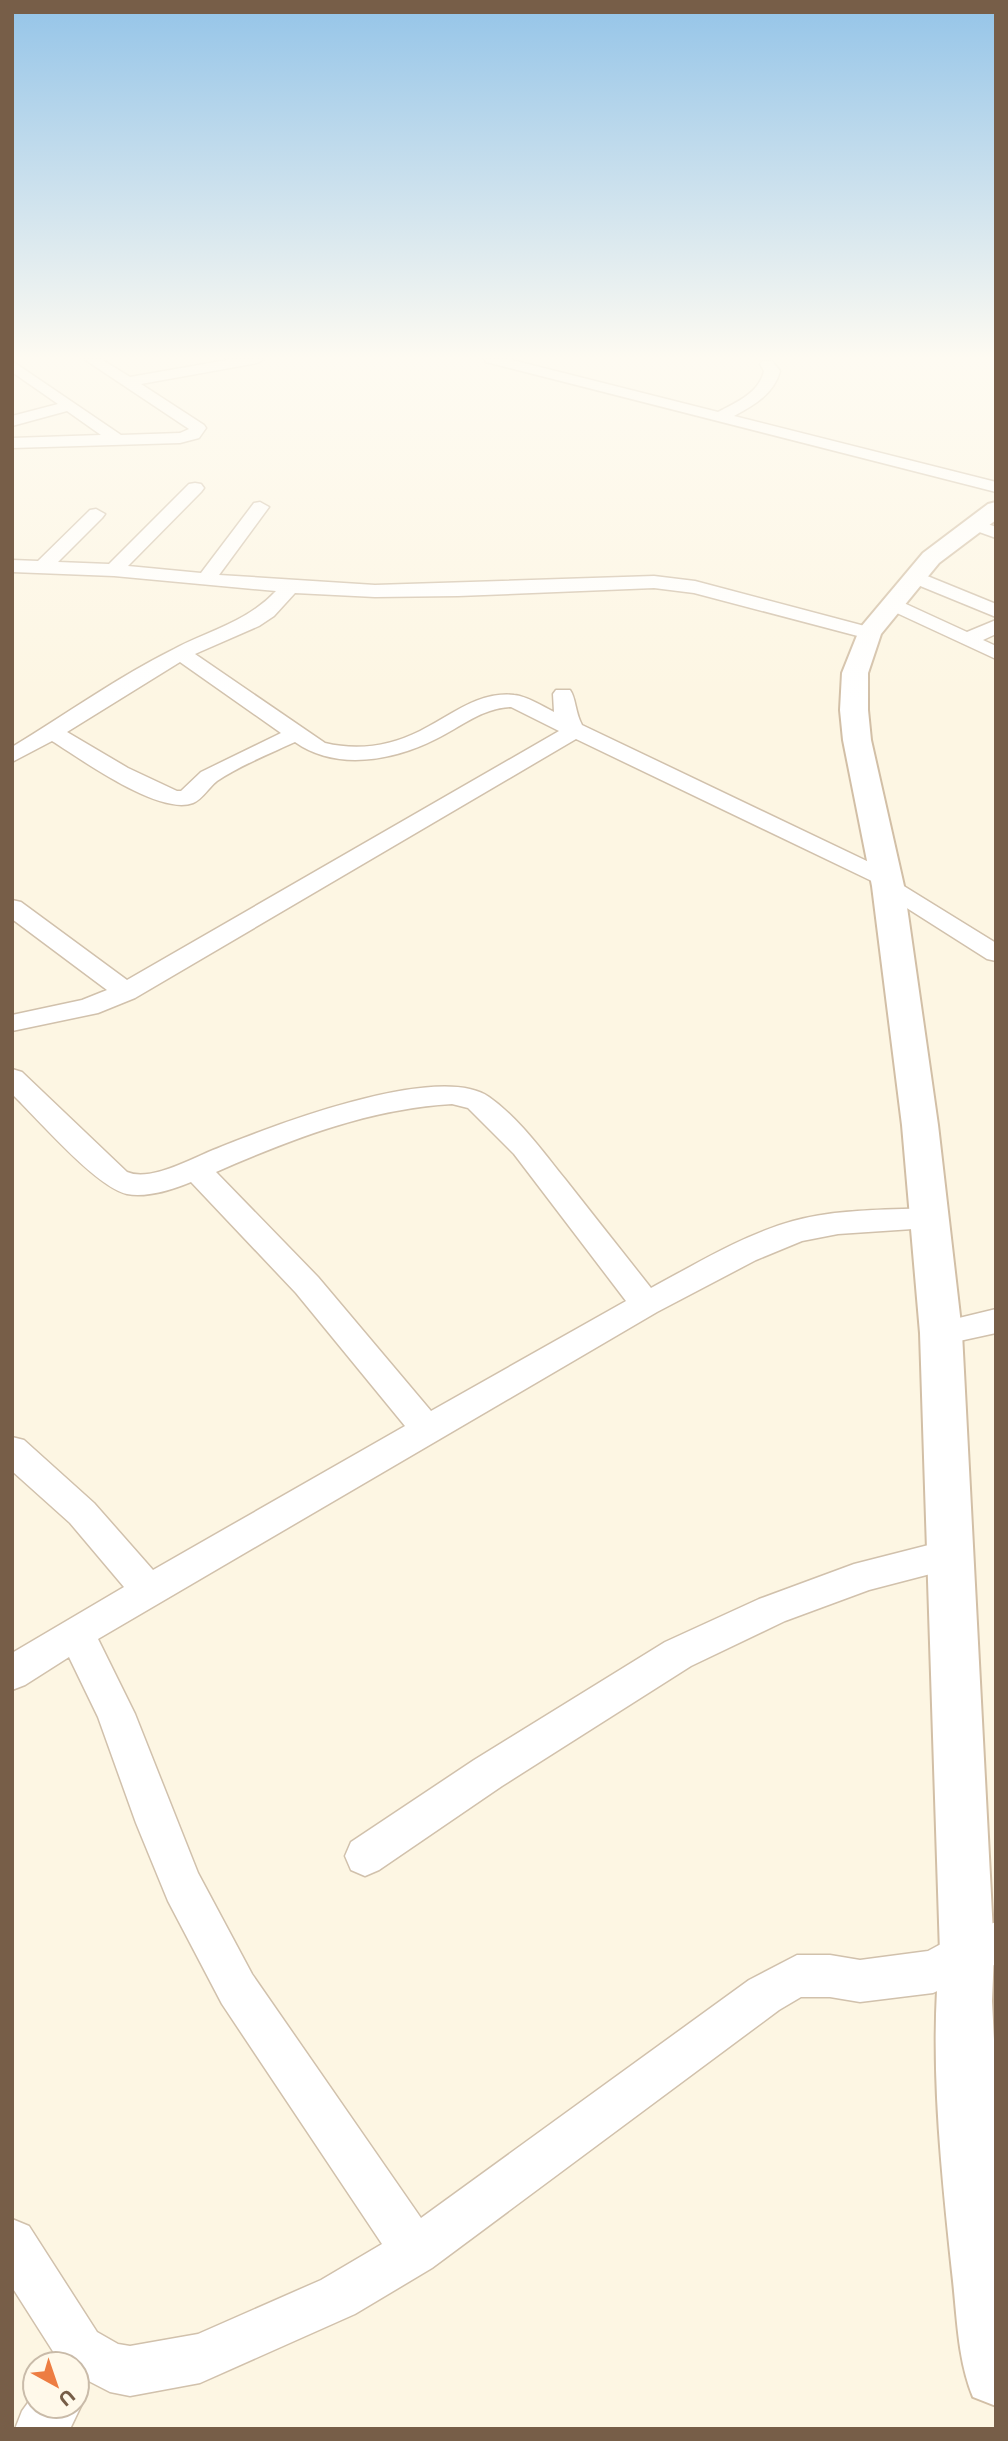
<svg xmlns="http://www.w3.org/2000/svg" width="1008" height="2441" font-family="Montserrat,sans-serif">
	<rect width="100%" height="100%" fill="#fdf6e3"/>
	<g fill="none" stroke-linecap="round" stroke-linejoin="round">
		<defs>
			<g id="street">
				<path d="M 84,359 L 101,359 L 130,377 L 233,359 L 264,359 L 257,363 L 141,384 L 204,425 L 206,428 L 199,438 L 180,443 L 12,448 L 12,438 L 101,435 L 67,411 L 12,426 L 12,416 L 58,404 L 12,372 L 12,361 L 121,435 L 180,433 L 189,429 Z"/>
				<path d="M 484,359 L 508,359 L 718,412 C 737,402 759,393 764,371 L 760,364 L 762,361 L 772,361 L 780,371 C 774,394 754,405 734,416 L 996,482 L 996,492 L 486,362 Z"/>
				<path d="M 195,483 L 201,484 L 204,488 L 201,492 L 128,566 L 201,573 L 254,503 L 260,502 L 269,507 L 219,575 L 375,585 L 654,576 L 695,581 L 876,629 L 879,633 L 869,639 L 694,593 L 654,588 L 458,596 L 375,597 L 295,593 L 274,616 L 259,626 L 195,654 L 325,743 C 358,751 390,746 420,731 C 449,717 478,691 514,695 C 527,696 542,706 554,712 L 553,694 L 556,690 L 570,690 C 576,698 575,712 582,725 L 892,873 L 896,878 L 894,880 L 996,943 L 996,961 L 987,959 L 880,891 L 876,886 L 878,884 L 576,739 L 135,998 L 98,1013 L 12,1031 L 12,1015 L 82,1000 L 107,990 L 12,919 L 12,900 L 21,902 L 127,980 L 559,731 L 511,707 C 482,708 461,727 436,739 C 393,761 336,771 295,742 C 269,754 241,765 217,781 C 209,787 203,799 193,803 C 159,816 81,759 52,741 L 12,762 L 12,747 C 65,715 119,676 174,649 C 210,630 247,622 276,591 L 114,576 L 12,572 L 12,560 L 38,561 L 90,510 L 96,509 L 105,514 L 102,518 L 58,562 L 109,564 L 189,484 ZM 180,662 L 281,733 L 201,772 L 181,791 L 177,791 L 128,768 L 67,732 Z"/>
				<path d="M 974,519 L 996,527 L 996,538 L 968,528 L 965,524 L 968,520 Z"/>
				<path d="M 915,571 L 996,604 L 996,617 L 908,581 L 906,577 L 908,573 Z"/>
				<path d="M 893,598 L 967,632 L 996,620 L 996,634 L 983,640 L 996,646 L 996,659 L 886,608 L 883,604 L 886,600 Z"/>
				<path d="M 12,1069 L 22,1072 L 127,1172 C 150,1182 191,1159 213,1150 C 267,1128 438,1061 489,1097 C 518,1117 543,1152 565,1179 C 593,1215 622,1251 651,1288 C 696,1264 743,1235 793,1221 C 837,1209 883,1210 928,1208 L 939,1211 L 943,1218 L 939,1225 L 928,1228 L 838,1234 L 802,1241 L 756,1260 L 657,1312 L 98,1639 L 135,1714 L 198,1873 L 252,1974 L 421,2218 L 749,1980 L 797,1955 L 830,1955 L 860,1960 L 928,1951 L 952,1938 L 996,1922 L 996,1964 L 933,1993 L 860,2002 L 830,1997 L 801,1997 L 779,2010 L 432,2268 L 355,2314 L 200,2383 L 130,2396 L 110,2392 L 77,2375 L 77,2364 L 61,2364 L 12,2287 L 12,2219 L 29,2226 L 97,2332 L 118,2344 L 130,2346 L 198,2334 L 321,2280 L 382,2244 L 222,2004 L 168,1901 L 136,1823 L 98,1717 L 69,1657 L 25,1685 L 12,1690 L 12,1653 L 124,1587 L 70,1523 L 12,1471 L 12,1437 L 24,1440 L 94,1503 L 153,1570 L 405,1426 L 296,1293 L 191,1182 C 174,1189 146,1198 127,1194 C 96,1187 38,1119 12,1094 ZM 452,1104 L 468,1108 L 514,1154 L 626,1301 L 431,1411 L 318,1277 L 216,1172 C 292,1139 368,1109 452,1104 Z"/>
				<path d="M 996,1309 L 996,1333 L 941,1345 L 930,1341 L 925,1333 L 930,1325 Z"/>
				<path d="M 952,1539 L 965,1543 L 970,1554 L 965,1565 L 869,1590 L 785,1621 L 691,1666 L 502,1786 L 379,1870 L 365,1876 L 351,1870 L 345,1856 L 351,1842 L 474,1760 L 665,1642 L 759,1599 L 854,1564 Z"/>
				<path d="M 35,2393 L 35,2406 L 77,2406 L 77,2396 L 81,2406 L 70,2429 L 15,2429 L 22,2411 Z"/>
			</g>
			<path id="secondary" d="M 996,502 L 996,520 L 939,563 L 881,634 L 868,673 L 868,710 L 871,740 L 904,886 L 938,1125 L 962,1333 L 994,1953 L 992,2001 L 996,2079 L 996,2406 L 973,2397 C 957,2358 957,2313 952,2272 C 941,2169 929,2056 940,1953 L 920,1333 L 902,1125 L 872,886 L 843,740 L 840,710 L 842,673 L 860,628 L 923,553 L 988,504 Z"/>
		</defs>
		<use href="#street" stroke="#d1c1ac" stroke-width="3"/>
		<use href="#secondary" stroke="#d2bfa6" stroke-width="4"/>
		<use href="#street" fill="#fff" fill-rule="evenodd"/>
		<use href="#secondary" fill="#fff" fill-rule="evenodd"/>
	</g>
	<linearGradient id="sky" x2="0" y2="1"><stop stop-color="#94c4e8"/><stop offset="0.51" stop-color="#fefbf2"/><stop offset="1" stop-color="#fefbf2" stop-opacity="0"/></linearGradient>
	<rect width="1008" height="701" fill="url(#sky)"/>
	<rect width="1008" height="2441" fill="none" stroke="#775e48" stroke-width="28"/>
	<g transform="translate(56 2385) rotate(140)"><circle r="33" fill="#fff9ea" stroke="#c9bba9" stroke-width="2"/>
	<path d="M0-5L12 26L0 18L-12 26Z" fill="#ed7d42"/>
	<text y="-10" font-size="19" font-weight="bold" text-anchor="middle" fill="#775e48">U</text>
	</g>
</svg>
